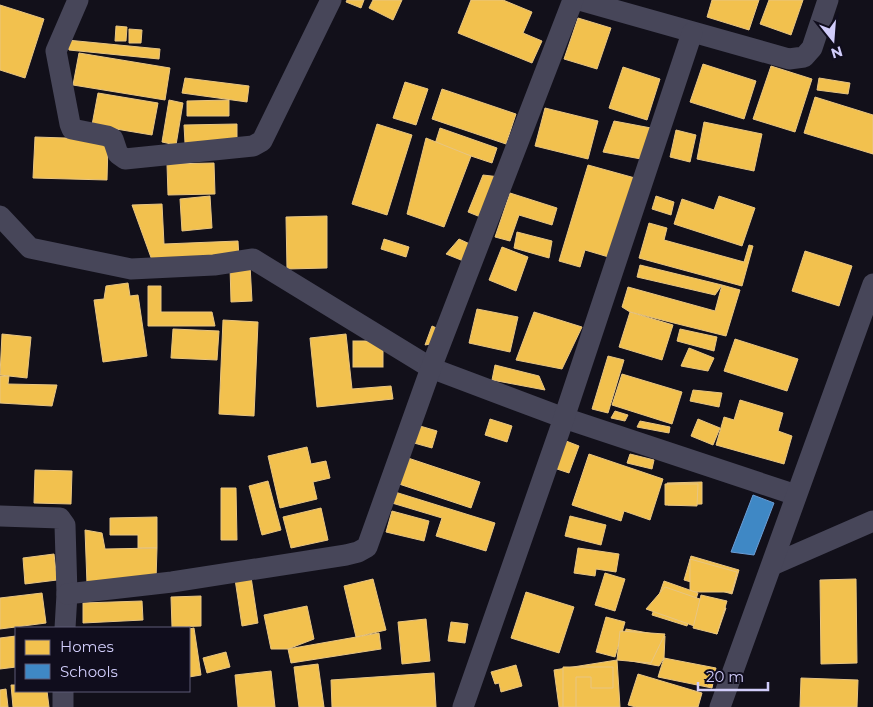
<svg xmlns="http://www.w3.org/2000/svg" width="873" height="707" font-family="Montserrat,sans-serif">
	<rect width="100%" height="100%" fill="#12101a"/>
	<g fill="#f2c14e" stroke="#e8c582">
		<path d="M 347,0 L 364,0 L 361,8 L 346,2 Z"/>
		<path d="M 373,0 L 402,0 L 393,20 L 369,8 Z"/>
		<path d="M 471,0 L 503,0 L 532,12 L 523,33 L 542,41 L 532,63 L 458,33 Z"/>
		<path d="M 712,0 L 759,0 L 749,30 L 707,17 Z"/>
		<path d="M 769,0 L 803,0 L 791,35 L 760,24 Z"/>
		<path d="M 0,5 L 44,19 L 25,78 L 0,70 Z"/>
		<path d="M 578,18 L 611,28 L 597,69 L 564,59 Z"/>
		<path d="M 116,26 L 127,27 L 126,41 L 115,41 Z"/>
		<path d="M 129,29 L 142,30 L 141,43 L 129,43 Z"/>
		<path d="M 67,40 L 160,49 L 159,59 L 69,50 Z"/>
		<path d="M 79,53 L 170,68 L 165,100 L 73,85 Z"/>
		<path d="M 703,64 L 756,81 L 744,119 L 690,102 Z"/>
		<path d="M 771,66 L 812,79 L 795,132 L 753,119 Z"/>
		<path d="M 623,67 L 660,79 L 647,120 L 609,108 Z"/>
		<path d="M 185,78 L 249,86 L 247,102 L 182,93 Z"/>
		<path d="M 819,78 L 850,83 L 848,94 L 817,90 Z"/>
		<path d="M 405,82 L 428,89 L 416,125 L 393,118 Z"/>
		<path d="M 442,89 L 516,114 L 506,144 L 432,119 Z"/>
		<path d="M 98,93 L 158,103 L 152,135 L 92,125 Z"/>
		<path d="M 815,97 L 873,115 L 873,154 L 804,133 Z"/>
		<path d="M 169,100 L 183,103 L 176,145 L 162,142 Z"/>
		<path d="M 229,100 L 229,116 L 187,116 L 187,101 Z"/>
		<path d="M 545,108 L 598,121 L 588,159 L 535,146 Z"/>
		<path d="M 614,121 L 651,128 L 641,159 L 603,152 Z"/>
		<path d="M 704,122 L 762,134 L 754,171 L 697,159 Z"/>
		<path d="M 237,124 L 237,142 L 185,143 L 184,125 Z"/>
		<path d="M 377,124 L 412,135 L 387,215 L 352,204 Z"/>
		<path d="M 440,128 L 497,148 L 492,163 L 435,144 Z"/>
		<path d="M 676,130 L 696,135 L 690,162 L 670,157 Z"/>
		<path d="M 35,137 L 96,139 L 108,144 L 107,180 L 33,178 Z"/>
		<path d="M 426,138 L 471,156 L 444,227 L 407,214 Z"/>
		<path d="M 214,163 L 215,194 L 168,195 L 167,164 Z"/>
		<path d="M 588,165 L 635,178 L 612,258 L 585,250 L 580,267 L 559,261 Z"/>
		<path d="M 483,175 L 500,177 L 483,218 L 468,212 Z"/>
		<path d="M 510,193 L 557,208 L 552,225 L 519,215 L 510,241 L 495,237 Z"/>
		<path d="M 210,196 L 212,228 L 182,231 L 180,199 Z"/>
		<path d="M 656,196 L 674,202 L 671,215 L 652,209 Z"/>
		<path d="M 719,196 L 755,208 L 742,246 L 674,224 L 682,199 L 714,210 Z"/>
		<path d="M 162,204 L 164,244 L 238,241 L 239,259 L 153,263 L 132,205 Z"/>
		<path d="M 327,216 L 327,268 L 287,269 L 286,217 Z"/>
		<path d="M 649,223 L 667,228 L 664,240 L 744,262 L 749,245 L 753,246 L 742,286 L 639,258 Z"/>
		<path d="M 517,232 L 552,241 L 549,258 L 514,248 Z"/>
		<path d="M 384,239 L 409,247 L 406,257 L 381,249 Z"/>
		<path d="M 459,239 L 472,245 L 466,262 L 446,254 Z"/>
		<path d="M 502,247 L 528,257 L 516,291 L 489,280 Z"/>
		<path d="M 805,251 L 852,266 L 839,306 L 792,291 Z"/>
		<path d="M 250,265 L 252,301 L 231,302 L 230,266 Z"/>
		<path d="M 640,265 L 722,285 L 715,295 L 637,277 Z"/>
		<path d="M 128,283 L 130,296 L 138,295 L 147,356 L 103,362 L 94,300 L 104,299 L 106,286 Z"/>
		<path d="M 722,285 L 740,290 L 726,336 L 630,312 L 622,307 L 628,287 L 715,311 Z"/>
		<path d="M 148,286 L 161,286 L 161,312 L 212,312 L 215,326 L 148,326 Z"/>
		<path d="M 477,309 L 518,317 L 510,352 L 469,343 Z"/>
		<path d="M 534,312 L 582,327 L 562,369 L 516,360 Z"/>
		<path d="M 630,312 L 673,325 L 662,360 L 619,347 Z"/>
		<path d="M 223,320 L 258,322 L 254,416 L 219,414 Z"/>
		<path d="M 432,326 L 441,330 L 436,343 L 425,345 Z"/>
		<path d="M 173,329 L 219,331 L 217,360 L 171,358 Z"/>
		<path d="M 680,329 L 717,337 L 714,351 L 677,341 Z"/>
		<path d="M 2,334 L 31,337 L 27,378 L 0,375 Z"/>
		<path d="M 346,334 L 352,389 L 391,386 L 393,399 L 317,407 L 310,338 Z"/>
		<path d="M 735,339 L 798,359 L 787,391 L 724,371 Z"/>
		<rect x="353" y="341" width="30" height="26"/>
		<path d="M 689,348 L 714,358 L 708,371 L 681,366 Z"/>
		<path d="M 608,356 L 624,360 L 608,413 L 592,409 Z"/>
		<path d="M 495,365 L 539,376 L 545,390 L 492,380 Z"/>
		<path d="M 622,374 L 682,392 L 672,424 L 612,405 Z"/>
		<path d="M 0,376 L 9,376 L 8,384 L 57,385 L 52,406 L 0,403 Z"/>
		<path d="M 693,390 L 722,393 L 719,407 L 690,401 Z"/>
		<path d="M 740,400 L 783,413 L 778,431 L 792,436 L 784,464 L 716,445 L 724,417 L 734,420 Z"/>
		<path d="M 615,411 L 628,415 L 625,421 L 611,418 Z"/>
		<path d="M 490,419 L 512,426 L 507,442 L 485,435 Z"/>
		<path d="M 698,419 L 720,428 L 713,445 L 691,436 Z"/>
		<path d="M 640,421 L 670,427 L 669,433 L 637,427 Z"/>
		<path d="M 420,426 L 437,431 L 432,448 L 414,443 Z"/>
		<path d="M 561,439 L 579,446 L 569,473 L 551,467 Z"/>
		<path d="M 307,447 L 311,464 L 326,461 L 330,478 L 313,482 L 317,499 L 280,508 L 268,456 Z"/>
		<path d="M 589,454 L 663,479 L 650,520 L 624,511 L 621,521 L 572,505 Z"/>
		<path d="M 630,454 L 654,460 L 652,469 L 627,463 Z"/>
		<path d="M 408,458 L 480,482 L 471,508 L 399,484 Z"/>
		<path d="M 35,470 L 72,471 L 71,504 L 34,503 Z"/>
		<path d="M 268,481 L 281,530 L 262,535 L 249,486 Z"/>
		<path d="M 702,482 L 702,504 L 668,505 L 667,483 Z"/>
		<path d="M 665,484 L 698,484 L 697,506 L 665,505 Z"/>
		<path d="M 221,488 L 236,488 L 237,540 L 221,540 Z"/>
		<path d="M 395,492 L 495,523 L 486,551 L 436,536 L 442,518 L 392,503 Z"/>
		<path d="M 321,508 L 328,540 L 291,548 L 283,517 Z"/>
		<path d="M 392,511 L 429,521 L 424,541 L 386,532 Z"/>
		<path d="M 570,516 L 606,525 L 601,545 L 565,536 Z"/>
		<path d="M 157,517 L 157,548 L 138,548 L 138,535 L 110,535 L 110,518 Z"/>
		<path d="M 85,530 L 102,533 L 105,549 L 157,548 L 156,580 L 87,584 Z"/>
		<path d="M 578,548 L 619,554 L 616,572 L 596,569 L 595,576 L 574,573 Z"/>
		<path d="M 54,554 L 57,580 L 25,584 L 23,558 Z"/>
		<path d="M 691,556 L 739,570 L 732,594 L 684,580 Z"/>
		<path d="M 690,559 L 737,572 L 732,592 L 690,592 Z"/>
		<path d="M 605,573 L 625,579 L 615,611 L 595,605 Z"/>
		<path d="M 251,577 L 258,623 L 242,626 L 235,579 Z"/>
		<path d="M 373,579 L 386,630 L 356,637 L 344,586 Z"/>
		<path d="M 856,579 L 857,663 L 821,664 L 820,580 Z"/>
		<path d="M 664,581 L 698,593 L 687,626 L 652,615 Z"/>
		<path d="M 665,587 L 726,608 L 717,634 L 646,609 Z"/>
		<path d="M 526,592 L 574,607 L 559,653 L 511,638 Z"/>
		<path d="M 42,593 L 46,623 L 0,629 L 0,598 Z"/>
		<path d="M 701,595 L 727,601 L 717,634 L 693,628 Z"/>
		<path d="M 201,596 L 201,626 L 172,627 L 171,597 Z"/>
		<path d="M 142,601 L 143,620 L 83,623 L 83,603 Z"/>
		<path d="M 307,606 L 314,639 L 288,649 L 271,649 L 264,615 Z"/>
		<path d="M 606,617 L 625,622 L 615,657 L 596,652 Z"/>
		<path d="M 426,619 L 430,661 L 402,664 L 398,622 Z"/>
		<path d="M 451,622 L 468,624 L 465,643 L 448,641 Z"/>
		<path d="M 194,628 L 201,675 L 189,677 L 189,629 Z"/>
		<path d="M 626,629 L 665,636 L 664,658 L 659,666 L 620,659 Z"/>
		<path d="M 620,631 L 665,634 L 651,663 L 617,660 Z"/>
		<path d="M 379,633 L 381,649 L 291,663 L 288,649 Z"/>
		<path d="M 16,636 L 16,667 L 0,669 L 0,638 Z"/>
		<path d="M 226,652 L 230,667 L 207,673 L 203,658 Z"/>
		<path d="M 664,658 L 716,668 L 712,688 L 658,677 Z"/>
		<path d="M 617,660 L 620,707 L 559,707 L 554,670 Z"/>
		<path d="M 318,664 L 324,707 L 299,707 L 294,667 Z"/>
		<path d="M 516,665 L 522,686 L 501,692 L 499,683 L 495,684 L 491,672 Z"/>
		<path d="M 563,667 L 613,667 L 613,688 L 591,688 L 591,677 L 576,677 L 576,707 L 563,707 Z"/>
		<path d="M 271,671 L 275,707 L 238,707 L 235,675 Z"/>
		<path d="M 434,673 L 436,707 L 332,707 L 331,680 Z"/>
		<path d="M 638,674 L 702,693 L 698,707 L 636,707 L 628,705 Z"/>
		<path d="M 801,678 L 858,680 L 857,707 L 800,707 Z"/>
		<path d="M 11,685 L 16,685 L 16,691 L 47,691 L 49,707 L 13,707 Z"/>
		<path d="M 6,689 L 8,707 L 0,707 L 0,690 Z"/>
	</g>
	<path fill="#3f88c5" stroke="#6b9dd5" d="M 753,495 L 774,503 L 754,555 L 731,552 Z"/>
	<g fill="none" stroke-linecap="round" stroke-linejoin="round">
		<g stroke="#474659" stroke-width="21">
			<path d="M 78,0 L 56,51 L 70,124 L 72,129 L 107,136 L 113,139 L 118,154 L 125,159 L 253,146 L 262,141 L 331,0"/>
			<path d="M 579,0 L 789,59 L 804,57 L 812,48 L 828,0"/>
			<path d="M 0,216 L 30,248 L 131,269 L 214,265 L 253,259 L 431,368 L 564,418 L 796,495"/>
			<path d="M 0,516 L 60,518 L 65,525 L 67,594 L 65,628"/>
			<path d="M 772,565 L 873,521"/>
			<path d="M 67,594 L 172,582 L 346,555 L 358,552 L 367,547 L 431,368 L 573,0"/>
			<path d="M 63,707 L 63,691"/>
			<path d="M 463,707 L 564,418 L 692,33"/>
			<path d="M 720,707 L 873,284"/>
		</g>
	</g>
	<rect x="15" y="627" width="175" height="65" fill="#100d1d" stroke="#5d5a76"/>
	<rect x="25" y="640" width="25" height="15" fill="#f2c14e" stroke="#5d5a76"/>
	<text x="60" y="652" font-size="15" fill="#d1cdfb">Homes</text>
	<rect x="25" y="664" width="25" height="15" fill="#3f88c5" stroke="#5d5a76"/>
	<text x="60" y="677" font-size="15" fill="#d1cdfb">Schools</text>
	<g transform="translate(833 40) rotate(163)" stroke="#100d1d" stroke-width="4" paint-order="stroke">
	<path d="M0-4L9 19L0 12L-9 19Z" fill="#d1cdfb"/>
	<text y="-8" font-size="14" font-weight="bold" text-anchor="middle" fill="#d1cdfb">N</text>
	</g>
	<path d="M698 682v8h70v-8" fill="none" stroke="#d1cdfb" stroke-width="2.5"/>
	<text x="706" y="682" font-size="15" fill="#d1cdfb" stroke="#100d1d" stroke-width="4" paint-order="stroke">20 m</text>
</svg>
